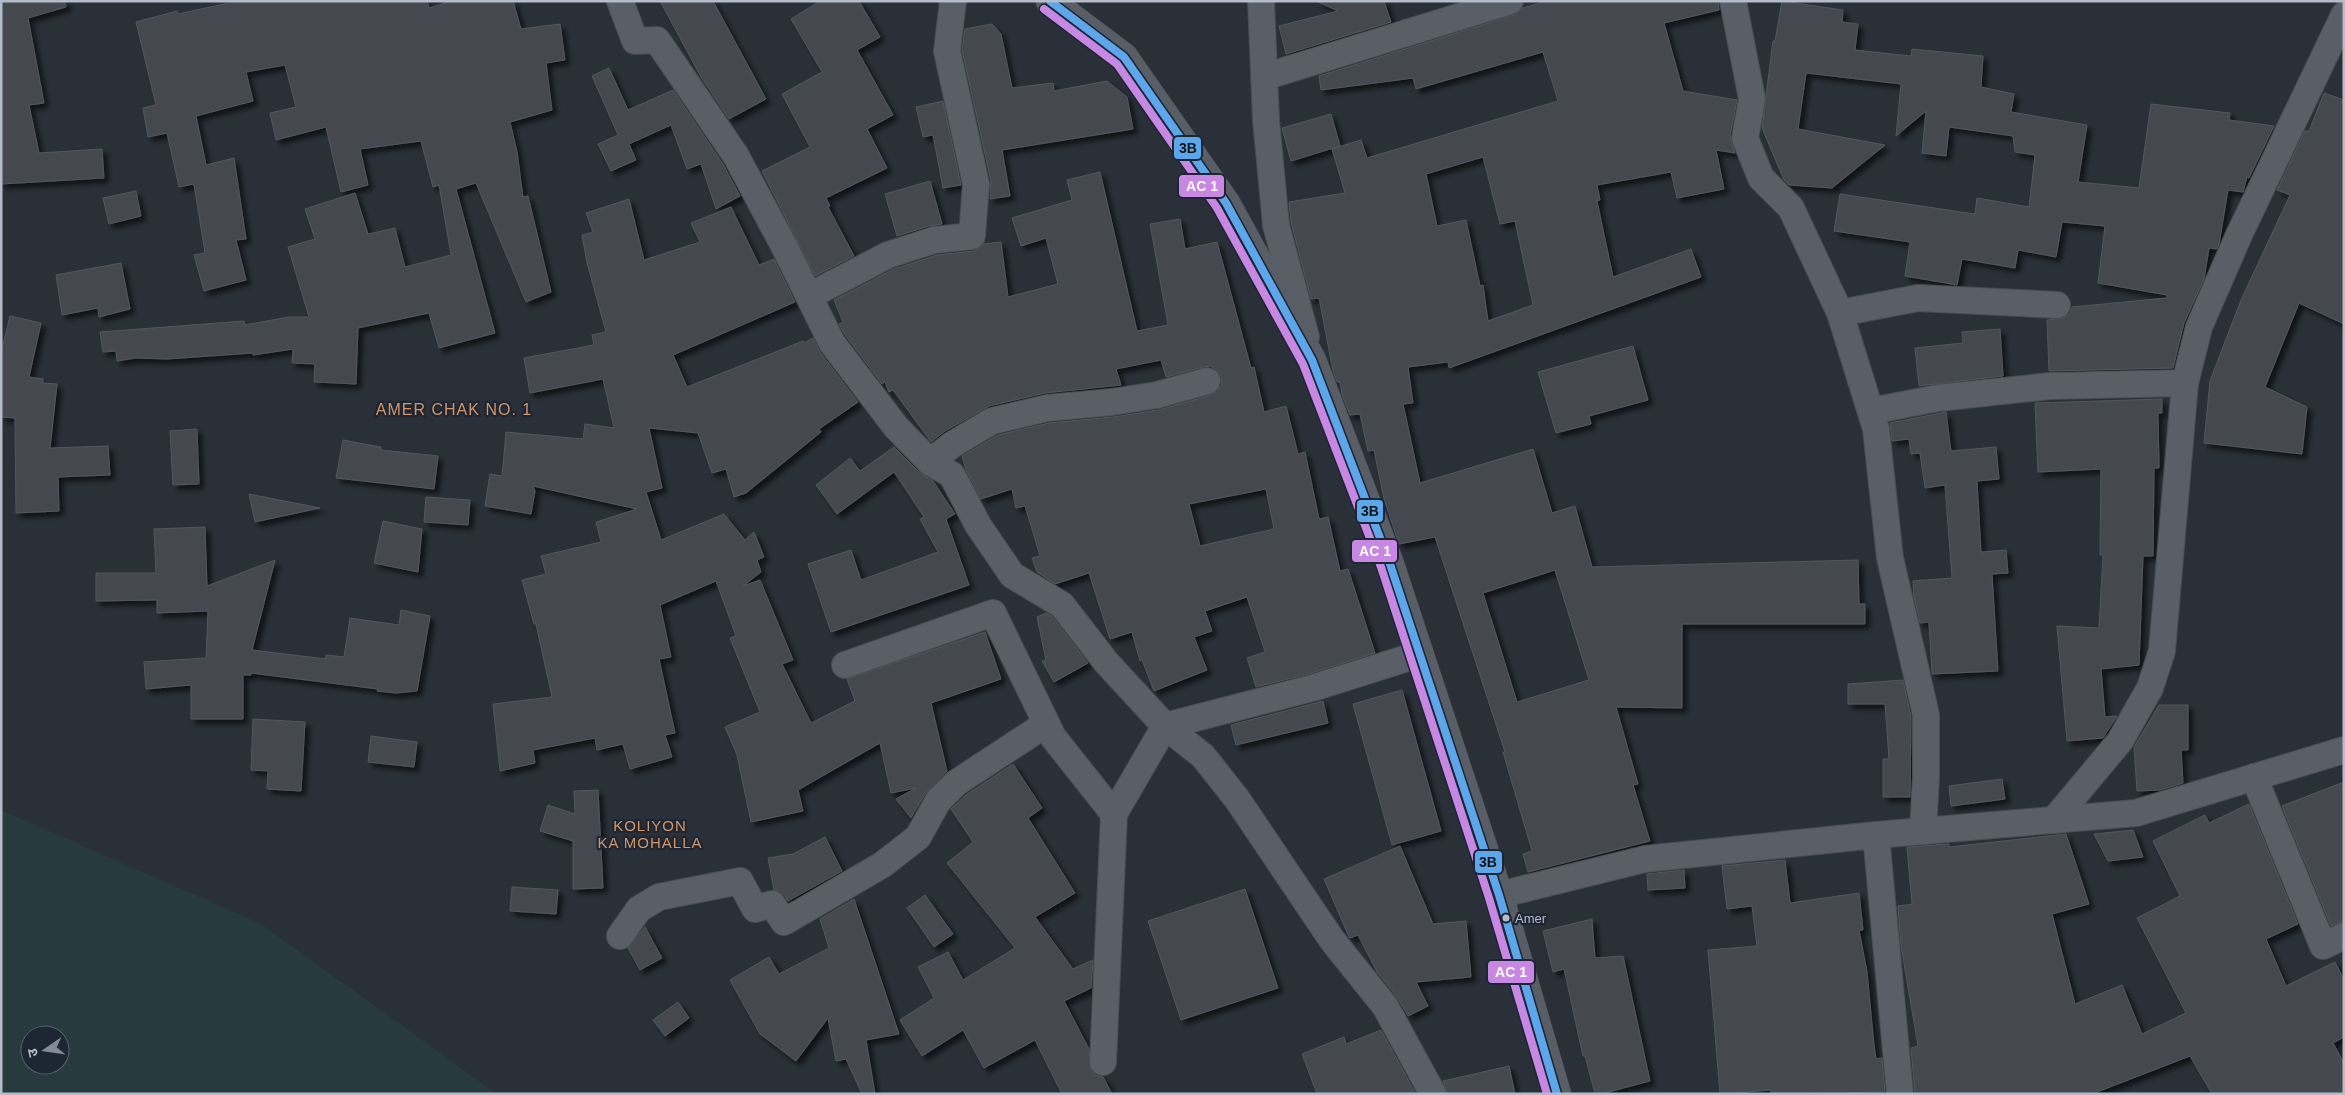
<svg xmlns="http://www.w3.org/2000/svg" width="2345" height="1095" font-family="Arial,'Noto Sans Devanagari',sans-serif">
	<defs>
		<filter id="shadow"><feDropShadow dx="4.5" dy="4.5" stdDeviation="2.5" flood-color="#0009"/></filter>
	</defs>
	<rect width="100%" height="100%" fill="#2a3038"/>
	<path fill="#273a3e" fill-rule="evenodd" d="M 1,810 L 261,924 L 497,1094 L 1,1094 ZM 30,1035 L 60,1035 L 60,1065 L 30,1065 Z"/>
	<g fill="#444950" stroke="#52575f" fill-rule="evenodd" filter="url(#shadow)">
		<path d="M 1,1 L 65,1 L 66,7 L 28,18 L 44,103 L 29,105 L 39,153 L 102,149 L 104,178 L 1,184 Z"/>
		<path d="M 238,1 L 427,1 L 429,8 L 452,1 L 513,1 L 521,29 L 560,24 L 565,60 L 546,63 L 552,110 L 510,122 L 517,152 L 523,197 L 528,196 L 551,292 L 526,302 L 476,183 L 456,189 L 495,333 L 439,348 L 429,313 L 358,328 L 356,384 L 314,382 L 315,364 L 292,363 L 293,349 L 253,355 L 253,353 L 167,359 L 136,358 L 117,361 L 116,351 L 103,352 L 100,332 L 244,321 L 245,325 L 289,317 L 309,317 L 288,247 L 315,239 L 305,209 L 355,193 L 368,234 L 395,228 L 405,267 L 451,255 L 439,185 L 433,187 L 421,141 L 360,149 L 368,185 L 341,192 L 326,127 L 276,140 L 270,113 L 296,107 L 285,65 L 246,72 L 253,101 L 196,116 L 206,165 L 234,158 L 246,239 L 236,240 L 246,280 L 204,291 L 194,255 L 205,253 L 194,184 L 179,187 L 167,133 L 148,137 L 143,108 L 156,105 L 136,22 L 177,11 L 178,14 Z"/>
		<path d="M 660,1 L 713,1 L 766,99 L 729,119 L 701,77 Z"/>
		<path d="M 820,1 L 859,1 L 880,37 L 857,50 L 893,115 L 867,129 L 887,168 L 826,198 L 830,206 L 828,207 L 854,256 L 815,276 L 762,171 L 810,147 L 782,94 L 822,72 L 791,19 Z"/>
		<path d="M 1316,1 L 1384,1 L 1391,22 L 1286,54 L 1279,26 L 1338,11 Z"/>
		<path d="M 1547,1 L 1718,1 L 1719,10 L 1664,23 L 1683,91 L 1737,100 L 1730,136 L 1735,153 L 1716,150 L 1724,189 L 1677,198 L 1671,172 L 1597,185 L 1600,200 L 1597,201 L 1613,277 L 1691,249 L 1701,277 L 1449,368 L 1448,362 L 1408,367 L 1413,403 L 1403,404 L 1420,483 L 1533,449 L 1552,513 L 1575,506 L 1592,567 L 1858,560 L 1859,604 L 1865,604 L 1865,624 L 1682,624 L 1682,708 L 1616,707 L 1638,784 L 1633,785 L 1650,841 L 1528,872 L 1523,854 L 1532,851 L 1503,752 L 1505,752 L 1435,537 L 1399,544 L 1384,499 L 1374,450 L 1368,451 L 1360,414 L 1350,415 L 1342,395 L 1340,382 L 1337,382 L 1333,371 L 1319,298 L 1311,299 L 1291,222 L 1289,202 L 1345,193 L 1332,149 L 1361,140 L 1367,158 L 1558,101 L 1543,52 L 1416,89 L 1413,78 L 1321,90 L 1319,76 L 1514,15 L 1523,8 ZM 1483,157 L 1500,224 L 1515,221 L 1533,305 L 1488,321 L 1483,285 L 1480,286 L 1466,220 L 1437,226 L 1426,174 ZM 1555,570 L 1589,680 L 1517,702 L 1483,593 Z"/>
		<path d="M 1782,1 L 1843,10 L 1842,22 L 1858,24 L 1855,50 L 1911,56 L 1912,49 L 1983,56 L 1981,87 L 2014,94 L 2011,112 L 2087,125 L 2078,182 L 2139,188 L 2151,104 L 2230,113 L 2229,120 L 2274,126 L 2249,178 L 2247,177 L 2243,192 L 2228,190 L 2219,244 L 2217,249 L 2209,248 L 2204,279 L 2184,323 L 2173,368 L 2049,371 L 2047,320 L 2064,318 L 2070,313 L 2072,307 L 2167,298 L 2167,295 L 2098,283 L 2105,226 L 2062,222 L 2056,257 L 2018,250 L 2015,268 L 1962,259 L 1957,285 L 1905,276 L 1910,242 L 1834,231 L 1840,194 L 1975,214 L 1977,198 L 2029,207 L 2035,155 L 2015,152 L 2013,136 L 1949,127 L 1946,156 L 1922,153 L 1926,111 L 1896,136 L 1901,84 L 1806,73 L 1798,129 L 1885,145 L 1832,188 L 1789,185 L 1784,180 L 1762,128 L 1773,41 L 1775,41 Z"/>
		<path d="M 992,24 L 1001,34 L 1012,88 L 1053,83 L 1054,91 L 1107,81 L 1127,97 L 1133,129 L 1002,150 L 1010,196 L 990,199 L 991,181 L 962,50 L 965,29 Z"/>
		<path d="M 609,68 L 628,110 L 673,90 L 723,164 L 740,196 L 716,209 L 701,164 L 687,169 L 671,125 L 629,144 L 636,160 L 611,171 L 598,144 L 618,135 L 592,76 Z"/>
		<path d="M 2324,93 L 2344,100 L 2344,324 L 2299,303 L 2265,387 L 2307,407 L 2302,454 L 2204,443 L 2210,381 L 2241,300 L 2290,195 L 2277,190 L 2305,131 L 2309,131 Z"/>
		<path d="M 943,101 L 961,185 L 943,188 L 933,135 L 923,137 L 916,107 Z"/>
		<path d="M 1331,114 L 1340,146 L 1291,161 L 1282,128 Z"/>
		<path d="M 1100,172 L 1137,331 L 1168,325 L 1150,224 L 1180,219 L 1185,249 L 1217,242 L 1251,368 L 1254,367 L 1264,412 L 1286,406 L 1298,454 L 1305,452 L 1319,519 L 1328,517 L 1340,571 L 1348,569 L 1375,653 L 1312,673 L 1256,687 L 1247,658 L 1265,652 L 1247,597 L 1205,611 L 1212,631 L 1194,637 L 1207,670 L 1154,691 L 1142,660 L 1140,661 L 1132,632 L 1110,639 L 1089,573 L 1055,584 L 1037,572 L 1032,558 L 1040,556 L 1025,506 L 1016,508 L 1012,489 L 981,499 L 966,470 L 962,456 L 998,435 L 1049,423 L 1113,417 L 1159,410 L 1211,395 L 1218,391 L 1222,384 L 1221,376 L 1217,370 L 1210,366 L 1203,367 L 1166,377 L 1161,360 L 1116,369 L 1121,385 L 1045,393 L 989,406 L 945,431 L 931,442 L 893,390 L 889,392 L 885,382 L 882,384 L 845,335 L 839,324 L 843,322 L 834,300 L 894,269 L 937,255 L 974,251 L 984,244 L 1001,242 L 1008,297 L 1058,284 L 1046,238 L 1021,246 L 1012,218 L 1072,200 L 1067,180 ZM 1266,489 L 1274,529 L 1200,546 L 1189,504 Z"/>
		<path d="M 930,181 L 942,224 L 929,226 L 897,236 L 885,194 Z"/>
		<path d="M 136,191 L 141,216 L 109,224 L 103,198 Z"/>
		<path d="M 629,199 L 644,260 L 700,242 L 691,223 L 731,207 L 759,265 L 774,259 L 795,302 L 673,355 L 687,387 L 803,341 L 804,343 L 813,338 L 820,352 L 858,402 L 819,429 L 821,432 L 746,493 L 734,497 L 726,469 L 712,473 L 698,433 L 649,428 L 662,488 L 646,492 L 661,540 L 724,514 L 745,540 L 754,532 L 764,557 L 757,560 L 761,572 L 743,586 L 760,580 L 793,660 L 782,664 L 811,723 L 855,701 L 847,679 L 985,632 L 1001,679 L 931,703 L 947,771 L 925,794 L 911,818 L 896,799 L 916,788 L 891,793 L 880,743 L 798,790 L 803,811 L 751,822 L 737,755 L 725,727 L 760,712 L 730,638 L 736,636 L 716,581 L 660,605 L 671,657 L 659,659 L 675,733 L 665,735 L 672,757 L 630,769 L 623,744 L 597,750 L 595,738 L 533,750 L 535,763 L 500,771 L 493,704 L 552,697 L 536,624 L 534,624 L 522,580 L 546,574 L 541,556 L 601,542 L 596,522 L 637,509 L 533,486 L 535,491 L 531,514 L 485,506 L 490,474 L 502,476 L 506,432 L 583,439 L 585,424 L 614,428 L 603,379 L 530,393 L 524,358 L 594,345 L 592,335 L 606,332 L 587,263 L 582,235 L 593,232 L 586,213 Z"/>
		<path d="M 121,263 L 130,309 L 99,317 L 98,308 L 62,315 L 56,275 Z"/>
		<path d="M 10,316 L 41,323 L 29,377 L 43,379 L 43,383 L 57,384 L 50,448 L 108,446 L 110,475 L 58,477 L 59,511 L 16,513 L 15,418 L 1,417 L 1,353 Z"/>
		<path d="M 2000,329 L 2003,376 L 1919,386 L 1915,348 L 1963,343 L 1962,332 Z"/>
		<path d="M 1633,346 L 1648,400 L 1589,416 L 1591,424 L 1556,433 L 1538,372 Z"/>
		<path d="M 2162,399 L 2162,413 L 2158,413 L 2159,468 L 2154,468 L 2153,556 L 2143,556 L 2139,665 L 2101,669 L 2105,717 L 2117,716 L 2103,738 L 2067,741 L 2057,626 L 2099,628 L 2103,555 L 2100,555 L 2101,469 L 2038,472 L 2035,403 Z"/>
		<path d="M 1946,412 L 1951,451 L 1996,447 L 1999,479 L 1977,481 L 1981,552 L 2006,550 L 2008,573 L 1992,574 L 1998,671 L 1932,674 L 1929,622 L 1920,623 L 1914,597 L 1913,581 L 1952,578 L 1945,485 L 1925,488 L 1920,453 L 1911,454 L 1909,439 L 1892,441 L 1890,423 Z"/>
		<path d="M 197,429 L 199,484 L 173,485 L 170,431 Z"/>
		<path d="M 343,440 L 381,447 L 381,450 L 438,456 L 434,489 L 336,478 Z"/>
		<path d="M 894,447 L 919,472 L 933,481 L 955,514 L 946,519 L 969,585 L 831,632 L 808,564 L 851,550 L 861,580 L 938,552 L 920,519 L 924,517 L 894,472 L 837,514 L 816,485 L 850,458 L 860,471 Z"/>
		<path d="M 249,494 L 320,508 L 255,522 Z"/>
		<path d="M 426,497 L 470,500 L 468,525 L 424,522 Z"/>
		<path d="M 383,521 L 422,529 L 418,572 L 374,563 Z"/>
		<path d="M 205,527 L 207,586 L 275,560 L 252,650 L 326,659 L 326,655 L 344,657 L 350,618 L 399,625 L 401,610 L 430,616 L 417,691 L 396,693 L 377,691 L 378,689 L 251,673 L 251,675 L 243,675 L 243,719 L 191,719 L 191,685 L 146,689 L 144,662 L 206,658 L 208,611 L 157,613 L 157,600 L 96,601 L 96,573 L 156,573 L 154,529 Z"/>
		<path d="M 1046,613 L 1052,616 L 1088,663 L 1054,682 L 1042,661 L 1046,660 L 1037,617 Z"/>
		<path d="M 1903,680 L 1911,717 L 1910,797 L 1883,797 L 1883,759 L 1889,759 L 1885,704 L 1848,704 L 1848,684 Z"/>
		<path d="M 1402,690 L 1441,831 L 1392,845 L 1353,704 Z"/>
		<path d="M 1323,701 L 1328,723 L 1236,745 L 1231,725 Z"/>
		<path d="M 2159,705 L 2188,705 L 2188,750 L 2181,750 L 2183,783 L 2160,790 L 2137,791 L 2134,747 Z"/>
		<path d="M 253,719 L 305,722 L 301,791 L 267,789 L 268,771 L 251,770 Z"/>
		<path d="M 371,736 L 417,742 L 414,767 L 368,762 Z"/>
		<path d="M 1013,764 L 1042,808 L 1028,818 L 1075,893 L 1035,917 L 1073,969 L 1093,960 L 1091,988 L 1064,1001 L 1089,1049 L 1090,1068 L 1095,1075 L 1103,1077 L 1112,1094 L 1062,1094 L 1035,1040 L 984,1068 L 963,1030 L 922,1056 L 900,1020 L 934,998 L 918,967 L 948,952 L 963,980 L 1015,948 L 947,863 L 973,842 L 951,809 L 966,795 Z"/>
		<path d="M 2002,779 L 2005,799 L 1951,806 L 1949,786 Z"/>
		<path d="M 2344,782 L 2344,921 L 2331,926 L 2282,806 Z"/>
		<path d="M 598,790 L 603,888 L 573,889 L 573,841 L 540,831 L 548,805 L 575,814 L 574,791 Z"/>
		<path d="M 2249,804 L 2298,924 L 2266,939 L 2286,986 L 2335,962 L 2344,980 L 2344,1037 L 2333,1043 L 2344,1063 L 2344,1094 L 2212,1094 L 2190,1056 L 2092,1094 L 1915,1094 L 1911,1048 L 1918,1046 L 1901,946 L 1898,906 L 1912,904 L 1907,847 L 1949,844 L 1949,847 L 2066,834 L 2089,904 L 2052,914 L 2075,1004 L 2122,985 L 2142,1034 L 2186,1013 L 2137,918 L 2180,896 L 2153,841 L 2205,815 L 2209,823 Z"/>
		<path d="M 2133,830 L 2143,857 L 2108,861 L 2094,834 Z"/>
		<path d="M 825,837 L 842,871 L 788,901 L 784,895 L 774,890 L 768,858 L 793,854 Z"/>
		<path d="M 1400,846 L 1433,924 L 1466,921 L 1471,977 L 1416,982 L 1428,1006 L 1408,1016 L 1397,997 L 1377,972 L 1358,935 L 1350,938 L 1349,937 L 1324,879 Z"/>
		<path d="M 1785,860 L 1790,903 L 1859,893 L 1863,930 L 1859,930 L 1867,972 L 1874,1045 L 1876,1059 L 1882,1058 L 1885,1092 L 1771,1094 L 1771,1090 L 1720,1094 L 1708,950 L 1757,946 L 1752,906 L 1727,909 L 1722,866 Z"/>
		<path d="M 1684,870 L 1685,888 L 1648,890 L 1647,874 Z"/>
		<path d="M 512,887 L 558,890 L 556,914 L 510,911 Z"/>
		<path d="M 1245,889 L 1278,988 L 1181,1020 L 1148,921 Z"/>
		<path d="M 925,895 L 953,934 L 934,947 L 907,908 Z"/>
		<path d="M 854,899 L 899,1034 L 866,1040 L 875,1094 L 862,1094 L 846,1059 L 836,1061 L 828,1018 L 796,1061 L 760,1034 L 730,980 L 769,957 L 779,974 L 829,948 L 820,919 Z"/>
		<path d="M 1592,919 L 1595,958 L 1623,956 L 1650,1081 L 1601,1094 L 1595,1094 L 1585,1056 L 1583,1056 L 1564,969 L 1553,972 L 1543,931 Z"/>
		<path d="M 645,927 L 662,958 L 640,970 L 628,948 Z"/>
		<path d="M 678,1002 L 689,1018 L 665,1036 L 653,1020 Z"/>
		<path d="M 1381,1030 L 1416,1094 L 1317,1094 L 1302,1054 L 1344,1037 L 1346,1044 Z"/>
		<path d="M 1509,1066 L 1515,1094 L 1448,1094 L 1443,1081 Z"/>
	</g>
	<g fill="none" stroke-linecap="round" stroke-linejoin="round">
		<defs>
			<g id="minor">
				<path d="M 620,1 L 635,41 L 657,40 L 736,156 L 783,244 L 832,343 L 896,427 L 930,462 L 952,475 L 978,525 L 1012,575 L 1062,605 L 1106,662 L 1165,726 L 1203,756 L 1237,799 L 1332,940 L 1385,1006 L 1433,1094"/>
				<path d="M 1261,1 L 1266,120 L 1276,225 L 1306,337"/>
				<path d="M 1733,1 L 1752,99 L 1745,138 L 1761,178 L 1791,208 L 1840,313 L 1876,429 L 1890,558 L 1926,715 L 1926,776 L 1923,831"/>
				<path d="M 1264,77 L 1510,1"/>
				<path d="M 809,296 L 888,255 L 934,240 L 972,236 L 976,184 L 947,51 L 953,1"/>
				<path d="M 1840,313 L 1918,298 L 2057,305"/>
				<path d="M 1871,411 L 1938,398 L 2050,386 L 2185,383"/>
				<path d="M 930,462 L 953,444 L 992,421 L 1047,408 L 1112,402 L 1157,395 L 1207,381"/>
				<path d="M 845,665 L 993,613 L 1053,737 L 1114,814"/>
				<path d="M 2254,777 L 2323,946 L 2344,936"/>
				<path d="M 2054,820 L 2120,741 L 2150,688 L 2162,651 L 2185,383 L 2199,327 L 2239,235 L 2344,15"/>
				<path d="M 1876,835 L 1900,1094"/>
				<path d="M 1499,895 L 1645,859 L 1876,835 L 2136,813 L 2344,750"/>
				<path d="M 620,936 L 639,909 L 659,897 L 740,881 L 755,909 L 772,904 L 784,922 L 882,865 L 918,837 L 938,801 L 956,783 L 1046,724"/>
				<path d="M 1103,1062 L 1114,814 L 1165,726 L 1316,687 L 1420,654"/>
			</g>
			<path id="secondary" d="M 1050,1 L 1124,57 L 1226,203 L 1312,360 L 1390,564 L 1499,895 L 1557,1094"/>
		</defs>
		<use href="#minor" stroke="#484c53" stroke-width="28"/>
		<use href="#secondary" stroke="#484c53" stroke-width="29"/>
		<use href="#minor" stroke="#5a5e66" stroke-width="26"/>
		<use href="#secondary" stroke="#595d64" stroke-width="28"/>
		<defs>
			<path id="bus-1" d="M 1050,1 L 1124,57 L 1226,203 L 1312,360 L 1390,564 L 1499,895 L 1557,1094"/>
			<path id="bus-2" d="M 1044,9 L 1117,64 L 1217,208 L 1303,364 L 1381,567 L 1489,898 L 1547,1094"/>
		</defs>
		<use href="#bus-1" stroke="#1d2633" stroke-width="11"/>
		<use href="#bus-2" stroke="#1d2633" stroke-width="11"/>
		<use href="#bus-1" stroke="#5aa8eb" stroke-width="8"/>
		<use href="#bus-2" stroke="#c787e3" stroke-width="8"/>
	</g>
	<circle fill="#b4bcc9" stroke="#1d2633" stroke-width="2" cx="1506" cy="918" r="4.5"/>
	<g text-anchor="middle" stroke-width="4.5" stroke-linejoin="round" paint-order="stroke">
		<g font-size="13" fill="#b4bcc9" stroke="#1d2633" text-anchor="start">
			<text x="1515" y="923">Amer</text>
		</g>
		<g font-size="15" letter-spacing="1" fill="#d59563" stroke="#1d2633">
			<text x="650" y="831">KOLIYON<tspan x="650" dy="17">KA MOHALLA</tspan></text>
		</g>
		<g font-size="16" letter-spacing="1" fill="#d59563" stroke="#1d2633">
			<text x="454" y="415">AMER CHAK NO. 1</text>
		</g>
	</g>
	<g stroke="#1d2633" stroke-width="2">
		<rect x="1173" y="136" width="29" height="24" rx="5" fill="#5aa8eb"/>
		<rect x="1178" y="174" width="47" height="24" rx="5" fill="#c787e3"/>
		<rect x="1356" y="499" width="28" height="24" rx="5" fill="#5aa8eb"/>
		<rect x="1351" y="539" width="47" height="24" rx="5" fill="#c787e3"/>
		<rect x="1474" y="850" width="29" height="24" rx="5" fill="#5aa8eb"/>
		<rect x="1487" y="960" width="48" height="24" rx="5" fill="#c787e3"/>
	</g>
	<g font-size="14" text-anchor="middle" font-weight="bold" fill="#fff">
		<text x="1202" y="191">AC 1</text>
		<text x="1375" y="556">AC 1</text>
		<text x="1511" y="977">AC 1</text>
	</g>
	<g font-size="14" text-anchor="middle" font-weight="bold" fill="#111">
		<text x="1188" y="153">3B</text>
		<text x="1370" y="516">3B</text>
		<text x="1488" y="867">3B</text>
	</g>
	<rect width="2345" height="1095" fill="none" stroke="#b4bcc9" stroke-width="5"/>
	<g transform="translate(45 1050) rotate(257)"><circle r="24" fill="#1d2633" stroke="#59626f"/>
	<path d="M0-4L9 19L0 12L-9 19Z" fill="#848b96"/>
	<text y="-8" font-size="14" font-weight="bold" text-anchor="middle" fill="#b4bcc9">उ</text>
	</g>
</svg>
